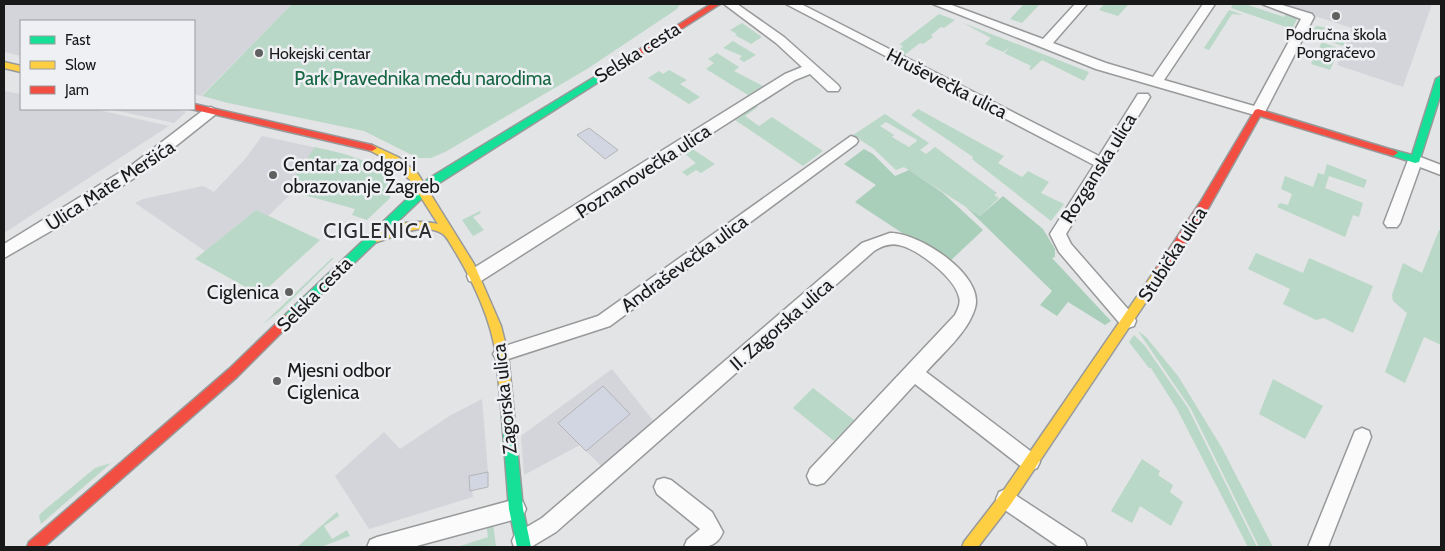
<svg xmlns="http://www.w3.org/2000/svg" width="1445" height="551" font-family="Cabin,sans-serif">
	<rect width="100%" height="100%" fill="#e3e4e5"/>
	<g fill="#d3d5db">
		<path d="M 4,4 L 292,4 L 201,96 L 194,94 L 194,21 L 21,21 L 21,56 L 4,52 Z"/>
		<path d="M 1278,4 L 1432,4 L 1403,87 L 1337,65 L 1352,28 Z"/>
		<path d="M 4,91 L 21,94 L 21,109 L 94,109 L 169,126 L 4,233 Z"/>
		<path d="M 109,109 L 173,109 L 186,112 L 174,123 Z"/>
		<path d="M 262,136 L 336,152 L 300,193 L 293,192 L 268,216 L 256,210 L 205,251 L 135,203 L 143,199 L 203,186 L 214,192 L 245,159 Z"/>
		<path d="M 612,369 L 656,424 L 603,468 L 580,445 L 524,475 L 521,436 Z"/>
		<path d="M 482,399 L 488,472 L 470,476 L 473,497 L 369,529 L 335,476 L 384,432 L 400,449 L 451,415 Z"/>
	</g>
	<g fill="#bad8c7" fill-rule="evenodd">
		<path d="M 292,4 L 680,4 L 677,9 L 587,69 L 445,152 L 431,158 L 418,158 L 364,131 L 228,103 L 202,96 Z"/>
		<path d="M 1024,4 L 1040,4 L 1022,23 L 1010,19 Z"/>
		<path d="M 1104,4 L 1125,4 L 1128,5 L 1118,16 L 1099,10 Z"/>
		<path d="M 1233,4 L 1245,4 L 1284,17 L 1287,13 L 1297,19 L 1292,29 L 1231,8 Z"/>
		<path d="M 1229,10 L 1243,15 L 1232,14 L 1209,50 L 1204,48 Z"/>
		<path d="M 939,14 L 955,20 L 944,28 L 941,27 L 931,35 L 933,37 L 923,44 L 920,43 L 903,56 L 896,52 L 903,47 L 900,44 Z"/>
		<path d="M 742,23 L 762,37 L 751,44 L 735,35 L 737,34 L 730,30 Z"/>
		<path d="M 963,23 L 1089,72 L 1084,81 L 1042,60 L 1031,70 L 1029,69 L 1031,66 L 1004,53 L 1009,48 L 1003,52 L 985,44 L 991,38 Z"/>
		<path d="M 1318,26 L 1328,28 L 1327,32 L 1346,39 L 1343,46 L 1312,36 L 1315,27 Z"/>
		<path d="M 733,41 L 756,55 L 744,62 L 739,59 L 742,56 L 723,48 Z"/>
		<path d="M 1322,42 L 1340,49 L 1330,70 L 1311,64 Z"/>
		<path d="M 717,53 L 739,67 L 734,71 L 763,86 L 748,95 L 706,69 L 714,63 L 708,59 Z"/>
		<path d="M 669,70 L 687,80 L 680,84 L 700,97 L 689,104 L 648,78 L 659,71 L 663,74 Z"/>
		<path d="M 756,106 L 758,107 L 745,116 L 759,126 L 772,117 L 823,151 L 803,166 L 735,120 Z"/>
		<path d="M 918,109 L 1004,156 L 998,163 L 1022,177 L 1028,171 L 1049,182 L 1041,193 L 1064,204 L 1051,221 L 972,159 L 973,157 L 911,115 Z"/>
		<path d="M 885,114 L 929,143 L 920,150 L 926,154 L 935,147 L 997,193 L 994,195 L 999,198 L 980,216 L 904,167 L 896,170 L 874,149 L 853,135 ZM 886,122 L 917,140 L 917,141 L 909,147 L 892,137 L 894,135 L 880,126 Z"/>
		<path d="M 315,147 C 340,153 375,159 391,181 L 390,198 L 367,220 L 352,215 L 355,209 L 293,192 L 287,188 Z"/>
		<path d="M 691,148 L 715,164 L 701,173 L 696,170 L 687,176 L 682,172 L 696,163 L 684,153 Z"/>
		<path d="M 1327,164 L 1367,180 L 1364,188 L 1329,176 L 1325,188 L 1363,203 L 1359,217 L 1353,215 L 1345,237 L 1277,207 L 1280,203 L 1288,205 L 1292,194 L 1281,189 L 1285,176 L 1313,187 L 1318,173 L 1324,175 Z"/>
		<path d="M 256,210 L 320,240 L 260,295 L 195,259 Z"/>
		<path d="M 480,211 L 481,213 L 473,217 L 484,230 L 473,236 L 462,220 Z"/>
		<path d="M 1439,230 L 1441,231 L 1441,345 L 1424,337 L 1405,383 L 1385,372 L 1407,313 L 1393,301 L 1392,295 L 1403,263 L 1422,273 Z"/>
		<path d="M 1256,253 L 1303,273 L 1309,258 L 1373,286 L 1353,333 L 1324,318 L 1316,320 L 1283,304 L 1290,289 L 1248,269 Z"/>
		<path d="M 332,258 L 334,258 L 280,311 L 262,325 Z"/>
		<path d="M 1138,331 L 1146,337 L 1178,376 L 1222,448 L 1273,547 L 1259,547 L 1191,409 Z"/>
		<path d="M 1134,335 L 1145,346 L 1188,408 L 1257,547 L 1248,547 L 1177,409 L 1151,368 L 1149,368 L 1129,342 Z"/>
		<path d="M 1273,379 L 1323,406 L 1305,439 L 1259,414 Z"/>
		<path d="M 813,388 L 854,420 L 834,441 L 793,408 Z"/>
		<path d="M 1142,459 L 1160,471 L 1158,475 L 1173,485 L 1170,492 L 1183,502 L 1171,526 L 1140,506 L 1132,523 L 1111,511 Z"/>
		<path d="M 111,463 L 41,524 L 39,516 L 41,513 L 95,468 Z"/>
		<path d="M 337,512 L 339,516 L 324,526 L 332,539 L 347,530 L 350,536 L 321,547 L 297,547 Z"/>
		<path d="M 493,522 L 496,547 L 457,547 L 488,537 L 486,523 Z"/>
	</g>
	<g fill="#a9cfbb">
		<path d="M 864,149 L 873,154 L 895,176 L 909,170 L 943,193 L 983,230 L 948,263 L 855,202 L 876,185 L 844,164 Z"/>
		<path d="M 1003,196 L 1043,229 L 1055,249 L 1055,257 L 1052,258 L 1111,321 L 1105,325 L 1068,302 L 1057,316 L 1040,305 L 1052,291 L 966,207 L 980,216 Z"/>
	</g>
	<g fill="#d2d6e3" stroke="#b3b4b5">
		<path d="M 589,128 L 618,150 L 605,159 L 577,135 Z"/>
		<path d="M 603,386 L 630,414 L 586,451 L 558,423 Z"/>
		<path d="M 488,472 L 488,487 L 470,491 L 469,476 Z"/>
	</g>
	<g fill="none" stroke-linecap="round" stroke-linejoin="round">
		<defs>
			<g id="street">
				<path d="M 724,4 L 737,4 L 784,37 L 838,85 L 840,88 L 838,91 L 828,91 L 810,74 L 795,80 L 481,281 L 475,282 L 469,281 L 467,276 L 469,271 L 785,74 L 802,67 L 776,43 Z"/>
				<path d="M 786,4 L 801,4 L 1099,156 L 1138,94 L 1148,94 L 1150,97 L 1066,234 L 1071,244 L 1134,316 L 1136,321 L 1134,326 L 1128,328 L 1122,326 L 1059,252 L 1050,234 L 1094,165 Z"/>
				<path d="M 933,4 L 949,4 L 1043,39 L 1075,4 L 1087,4 L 1053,43 L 1106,63 L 1153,77 L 1203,4 L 1215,4 L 1164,80 L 1254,106 L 1301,19 L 1262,4 L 1279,4 L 1312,14 L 1314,17 L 1265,112 L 1258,116 L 1096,69 Z"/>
				<path d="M 211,107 L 218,111 L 216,114 L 142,173 L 63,224 L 4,258 L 4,244 L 132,165 L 206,108 Z"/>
				<path d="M 851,136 L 856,138 L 858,141 L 856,144 L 610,326 L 502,361 L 496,359 L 493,354 L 496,349 L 598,316 Z"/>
				<path d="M 1415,155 L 1441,165 L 1441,175 L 1420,167 L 1400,223 L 1397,227 L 1387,227 L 1384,223 L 1408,160 Z"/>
				<path d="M 890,233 C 918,232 985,275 975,308 C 968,332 943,353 926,372 L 1037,456 L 1040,462 L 1037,468 L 1030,471 L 1023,468 L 915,384 L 824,483 L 817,485 L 810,483 L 807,476 L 810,469 L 955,315 C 958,309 961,303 959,297 C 955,278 918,249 899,245 C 890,243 882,246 874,251 L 556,532 L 531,547 L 514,547 L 512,541 L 515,534 L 542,518 L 862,243 Z"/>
				<path d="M 1362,428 L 1369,431 L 1371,437 L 1328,547 L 1308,547 L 1355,431 Z"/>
				<path d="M 664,478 L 671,480 L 712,512 L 723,532 C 716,550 701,547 684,547 L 687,540 L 700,529 L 657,494 L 654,487 L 657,480 Z"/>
				<path d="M 1006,489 L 1084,540 L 1087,547 L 1059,547 L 999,506 L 996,499 L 999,492 Z"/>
				<path d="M 516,499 L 523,502 L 526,509 L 523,516 L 516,519 L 413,547 L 367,547 L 370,540 L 377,537 Z"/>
			</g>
			<g id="fast">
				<path d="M 616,64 L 619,65 L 619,69 L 436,185 L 292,322 L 288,324 L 284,322 L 282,319 L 284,316 L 428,179 Z"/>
				<path d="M 1441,76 L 1441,93 L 1419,162 L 1415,163 L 1390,155 L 1388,153 L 1390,151 L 1393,150 L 1412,155 L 1436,79 Z"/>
				<path d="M 507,399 L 511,401 L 513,405 L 523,509 L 531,547 L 517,547 L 509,509 L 501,405 L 503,401 Z"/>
			</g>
			<g id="slow">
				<path d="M 4,62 L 21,66 L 21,72 L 4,68 Z"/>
				<path d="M 372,145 L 398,157 L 418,174 L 474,264 L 501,326 L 508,354 L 513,405 L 511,409 L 507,411 L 503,409 L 501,405 C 499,389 498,372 496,356 C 492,322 473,281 456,253 C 452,247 448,238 443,234 C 421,221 398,236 377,242 L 372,238 C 383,222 421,220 438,224 L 410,180 L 390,161 L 369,150 L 367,148 L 369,146 Z"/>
				<path d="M 1162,265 L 1166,266 L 1168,269 L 1166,272 L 1011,504 L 978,547 L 962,547 L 964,542 L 1001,494 L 1158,266 Z"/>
			</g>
			<g id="jam">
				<path d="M 711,4 L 720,4 L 619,69 L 613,69 L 612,67 Z"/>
				<path d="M 194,104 L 372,145 L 377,148 L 372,151 L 191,109 L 194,109 Z"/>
				<path d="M 1258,109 L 1396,151 L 1398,153 L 1393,156 L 1260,116 L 1209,207 L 1166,272 L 1158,272 L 1156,269 L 1158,266 L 1201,201 L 1255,110 Z"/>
				<path d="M 288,314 L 292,316 L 294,319 L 292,322 L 237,377 L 44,547 L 27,547 L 29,542 L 229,369 L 284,316 Z"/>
			</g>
		</defs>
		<use href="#street" stroke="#98999a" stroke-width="3"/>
		<use href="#fast" stroke="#98999a" stroke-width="3"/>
		<use href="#slow" stroke="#98999a" stroke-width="3"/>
		<use href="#jam" stroke="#98999a" stroke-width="3"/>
		<use href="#street" fill="#fbfbfb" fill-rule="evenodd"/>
		<use href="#fast" fill="#16e098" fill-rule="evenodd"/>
		<use href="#slow" fill="#ffcf43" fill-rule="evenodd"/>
		<use href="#jam" fill="#f24e42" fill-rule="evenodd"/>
	</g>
	<g fill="#606061" stroke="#eff0f3" stroke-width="2">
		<circle cx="1336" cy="16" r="5"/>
		<circle cx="259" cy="53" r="5"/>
		<circle cx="273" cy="175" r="5"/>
		<circle cx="289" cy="292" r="5"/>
		<circle cx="277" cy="381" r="5"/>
	</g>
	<g text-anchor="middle" stroke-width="5" stroke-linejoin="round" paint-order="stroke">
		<g font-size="16" fill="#19191a" stroke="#eff0f3">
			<text x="1336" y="40">Područna škola<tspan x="1336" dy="18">Pongračevo</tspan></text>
			<text x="269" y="59" text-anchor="start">Hokejski centar</text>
		</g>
		<g font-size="19" fill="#19191a" stroke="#eff0f3">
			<text transform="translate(637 52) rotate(-32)" y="7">Selska cesta</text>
			<text transform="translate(947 83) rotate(27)" y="7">Hruševečka ulica</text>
			<text transform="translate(1098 168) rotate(-58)" y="7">Rozganska ulica</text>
			<text transform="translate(643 171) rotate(-33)" y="7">Poznanovečka ulica</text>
			<text transform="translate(110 185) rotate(-33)" y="7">Ulica Mate Meršića</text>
			<text transform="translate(1172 254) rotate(-57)" y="7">Stubička ulica</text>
			<text transform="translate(684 263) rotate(-36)" y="7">Andraševečka ulica</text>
			<text transform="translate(314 294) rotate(-45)" y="7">Selska cesta</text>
			<text transform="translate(781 324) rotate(-41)" y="7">II. Zagorska ulica</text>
			<text transform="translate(504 399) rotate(-96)" y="7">Zagorska ulica</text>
		</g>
		<g font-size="19" fill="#156642" stroke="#eff0f3">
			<text x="423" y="85">Park Pravednika među narodima</text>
		</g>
		<g font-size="19" fill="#19191a" stroke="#eff0f3" text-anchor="start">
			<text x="283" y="171">Centar za odgoj i<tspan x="283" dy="22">obrazovanje Zagreb</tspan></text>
			<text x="279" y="299" text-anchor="end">Ciglenica</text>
			<text x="287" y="377">Mjesni odbor<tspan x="287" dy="22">Ciglenica</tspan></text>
		</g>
		<g font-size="21" letter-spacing="1" fill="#2e2e31" stroke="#eff0f3">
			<text x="378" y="238">CIGLENICA</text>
		</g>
	</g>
	<rect width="1445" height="551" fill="none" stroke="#19191a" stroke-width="10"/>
	<rect x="20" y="20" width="175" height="90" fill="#eff0f3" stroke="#999a9c"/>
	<rect x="30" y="36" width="25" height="8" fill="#16e098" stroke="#999a9c"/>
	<text x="65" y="45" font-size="15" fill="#19191a">Fast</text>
	<rect x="30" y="61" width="25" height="8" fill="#ffcf43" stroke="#999a9c"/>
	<text x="65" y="70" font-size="15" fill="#19191a">Slow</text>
	<rect x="30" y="86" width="25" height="8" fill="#f24e42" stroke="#999a9c"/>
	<text x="65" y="95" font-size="15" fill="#19191a">Jam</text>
</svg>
